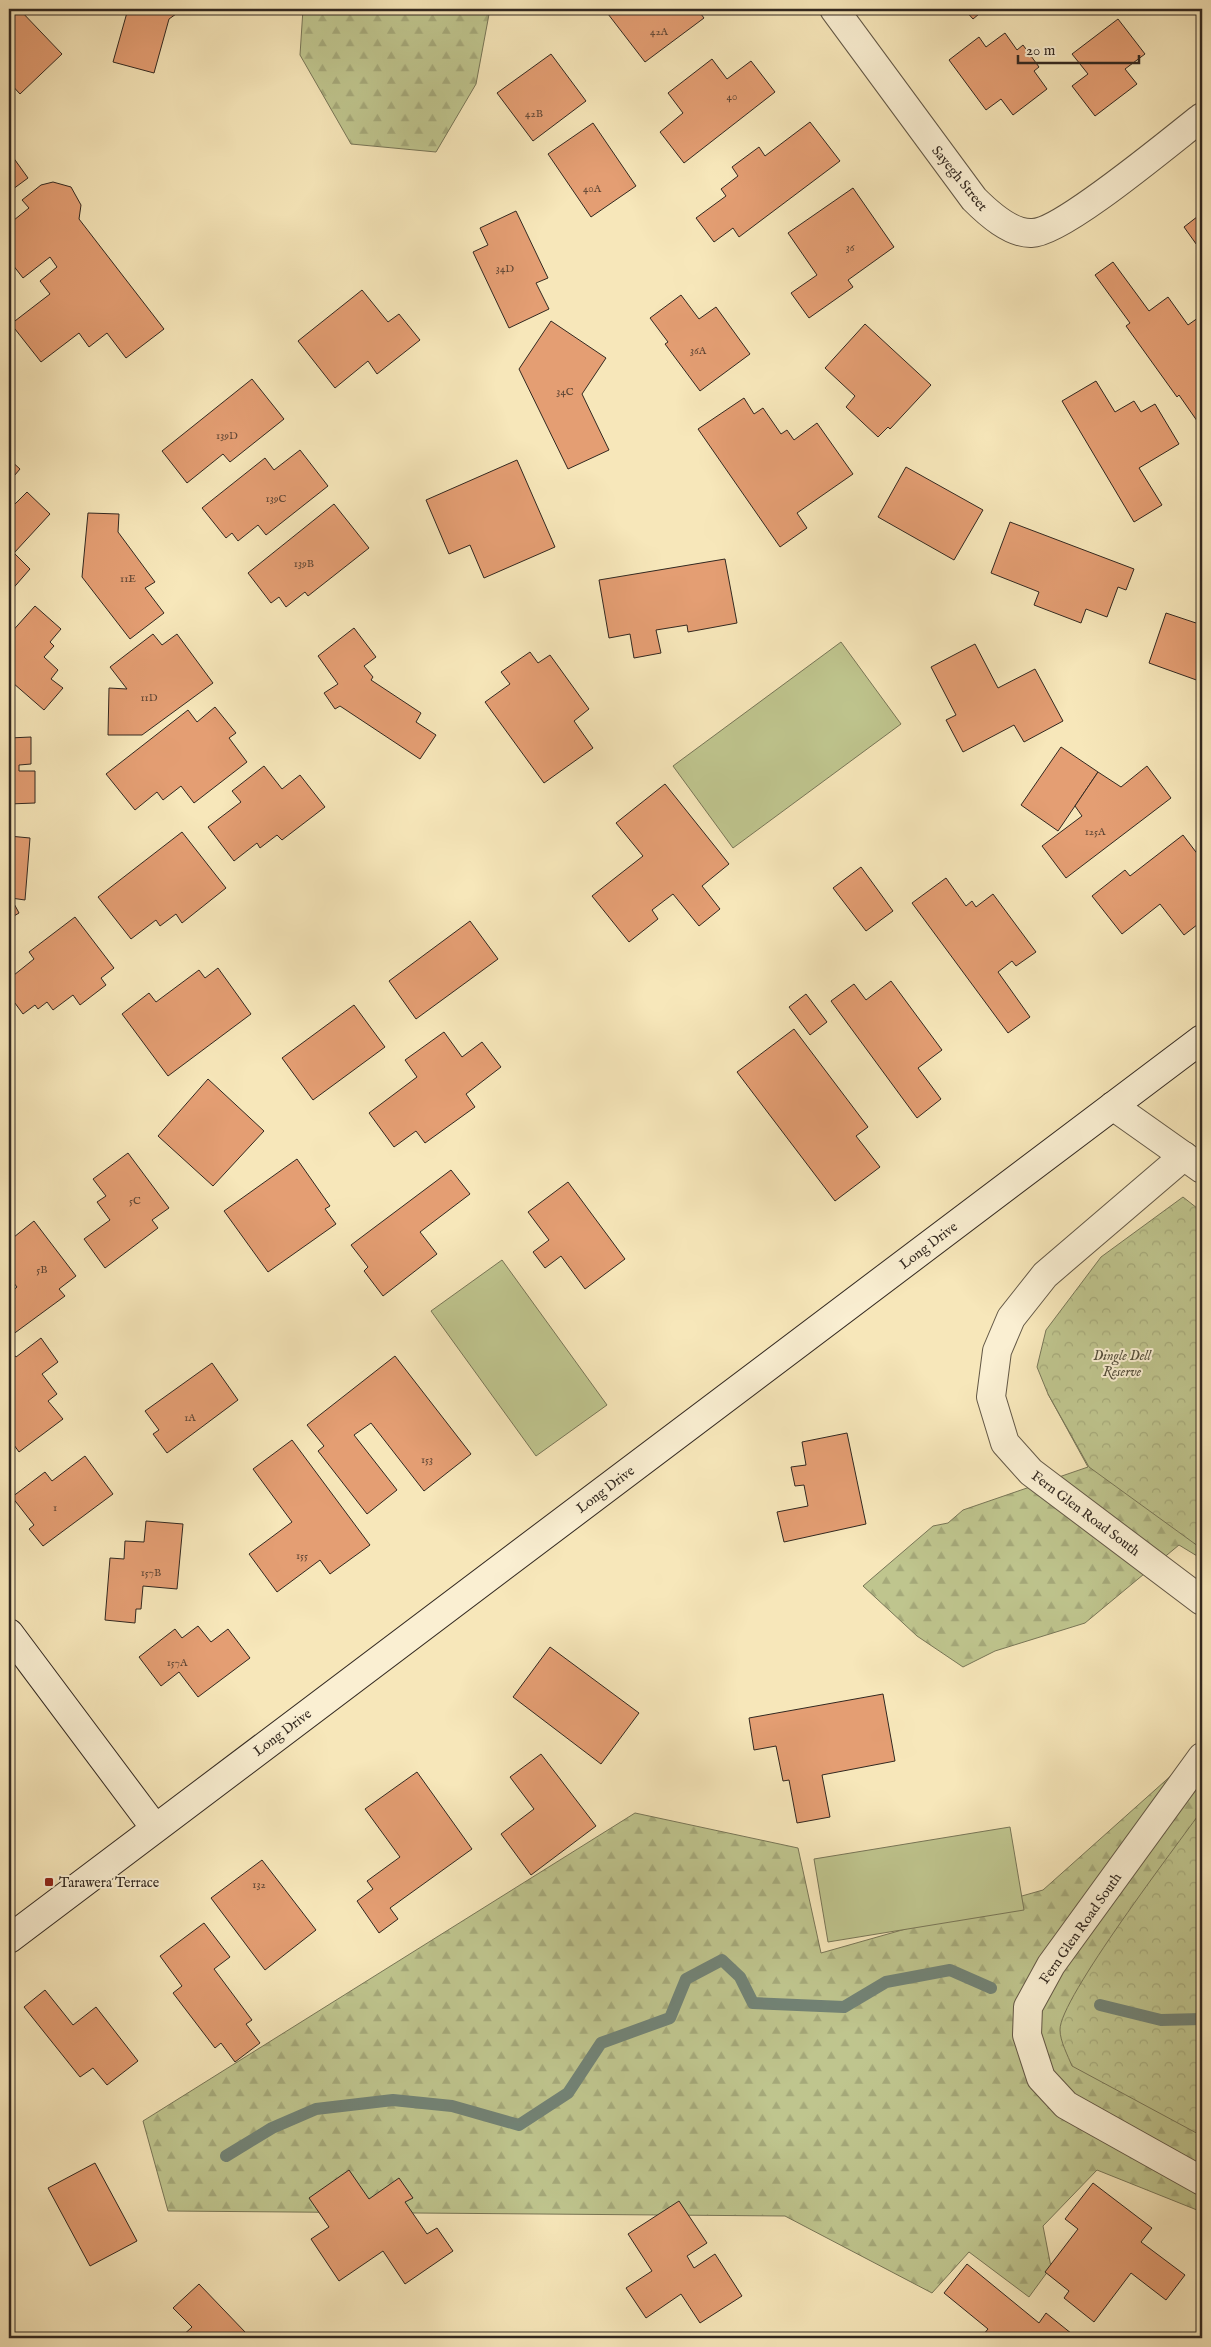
<svg xmlns="http://www.w3.org/2000/svg" width="1211" height="2347" font-family="'IM FELL English',serif">
	<defs>
		<pattern id="forest-firs" width="22" height="20" patternUnits="userSpaceOnUse" patternTransform="scale(1.25)"><rect width="22" height="20" fill="#bfc58e"/><path d="M5 1l3.5 6h-7zM16 11l3.5 6h-7z" fill="#a5a97a"/></pattern>
		<pattern id="park-crowns" width="20" height="18" patternUnits="userSpaceOnUse" patternTransform="scale(1.25)"><rect width="20" height="18" fill="#bfc58e"/><path d="M2 6a3 3 0 1 1 6 0M12 15a3 3 0 1 1 6 0" fill="none" stroke="#a5a97a"/></pattern>
	</defs>
	<rect width="100%" height="100%" fill="#f7e7ba"/>
	<filter id="stains"><feTurbulence type="fractalNoise" baseFrequency=".004" numOctaves="4"/><feColorMatrix values="0 0 0 0 .2 0 0 0 0 .09 0 0 0 0 .02 0 0 0 .5 -.17"/></filter>
	<radialGradient id="worn" r=".72"><stop offset=".6" stop-color="#630" stop-opacity="0"/><stop offset="1" stop-color="#630" stop-opacity=".3"/></radialGradient>
	<g fill="url(#forest-firs)" stroke="#787657">
		<path d="M 303,9 L 490,9 L 476,84 L 436,152 L 351,144 L 300,55 Z"/>
		<path d="M 1202,1308 L 1202,1559 L 1179,1545 L 1085,1623 L 995,1651 L 963,1667 L 917,1636 L 863,1586 L 933,1526 L 948,1523 L 963,1510 L 1088,1467 L 1048,1394 Z"/>
		<path d="M 1202,1748 L 1202,2212 L 1097,2170 L 1043,2226 L 1051,2267 L 1029,2297 L 969,2252 L 932,2293 L 785,2216 L 168,2211 L 143,2121 L 635,1813 L 798,1848 L 821,1953 L 1043,1890 Z"/>
	</g>
	<g fill="url(#park-crowns)" stroke="#787657">
		<path d="M 1183,1197 L 1202,1212 L 1202,1549 L 1089,1467 L 1048,1394 L 1037,1367 L 1046,1330 L 1101,1257 Z"/>
		<path d="M 1202,1810 L 1202,2136 L 1072,2066 C 1068,2056 1060,2041 1060,2030 C 1059,1999 1178,1844 1202,1810 Z"/>
	</g>
	<g fill="#bfc58e" stroke="#787657">
		<path d="M 841,642 L 901,724 L 733,848 L 673,766 Z"/>
		<path d="M 502,1260 L 607,1405 L 536,1456 L 431,1311 Z"/>
		<path d="M 1010,1827 L 1024,1910 L 828,1942 L 814,1859 Z"/>
	</g>
	<g fill="none" stroke-linecap="round" stroke-linejoin="round">
		<g stroke="#728376" stroke-width="12">
			<path d="M 1100,2005 L 1161,2020 L 1202,2019"/>
			<path d="M 226,2156 L 272,2128 L 316,2109 L 393,2100 L 452,2106 L 519,2125 L 568,2093 L 601,2043 L 670,2018 L 686,1979 L 722,1960 L 740,1977 L 753,2003 L 844,2007 L 886,1982 L 950,1970 L 991,1988"/>
		</g>
	</g>
	<g fill="#e49e73" stroke="#322820">
		<path d="M 9,9 L 19,9 L 62,54 L 20,94 L 9,82 Z"/>
		<path d="M 128,9 L 183,9 L 169,19 L 154,73 L 113,62 Z"/>
		<path d="M 615,9 L 697,9 L 704,18 L 645,62 L 608,14 Z"/>
		<path d="M 964,9 L 985,9 L 973,19 Z"/>
		<path d="M 1118,19 L 1145,54 L 1125,69 L 1137,84 L 1095,116 L 1072,86 L 1088,74 L 1072,54 Z"/>
		<path d="M 1005,33 L 1017,50 L 1023,45 L 1039,67 L 1034,71 L 1047,89 L 1013,115 L 1001,99 L 986,110 L 949,60 L 979,37 L 986,47 Z"/>
		<path d="M 551,54 L 586,101 L 533,141 L 497,93 Z"/>
		<path d="M 712,59 L 727,79 L 751,61 L 775,92 L 684,163 L 660,132 L 683,113 L 668,93 Z"/>
		<path d="M 810,122 L 840,161 L 739,237 L 733,228 L 714,242 L 696,218 L 726,196 L 721,189 L 738,176 L 732,167 L 759,147 L 765,156 Z"/>
		<path d="M 593,123 L 636,186 L 591,217 L 548,154 Z"/>
		<path d="M 10,153 L 28,178 L 9,192 L 9,154 Z"/>
		<path d="M 53,182 L 71,187 L 81,205 L 79,219 L 164,329 L 126,358 L 107,333 L 89,347 L 79,333 L 41,362 L 11,324 L 50,294 L 40,281 L 57,267 L 50,257 L 23,278 L 9,260 L 9,224 L 29,208 L 22,200 L 41,185 Z"/>
		<path d="M 853,188 L 894,247 L 848,280 L 853,287 L 809,318 L 791,293 L 817,275 L 788,233 Z"/>
		<path d="M 516,211 L 548,278 L 536,283 L 549,309 L 509,328 L 473,252 L 488,245 L 480,228 Z"/>
		<path d="M 1202,213 L 1202,246 L 1199,248 L 1184,227 Z"/>
		<path d="M 1113,262 L 1149,311 L 1168,297 L 1188,325 L 1202,315 L 1202,428 L 1179,395 L 1177,397 L 1126,326 L 1130,323 L 1095,275 Z"/>
		<path d="M 362,290 L 388,322 L 399,314 L 420,340 L 377,374 L 368,361 L 335,388 L 298,341 Z"/>
		<path d="M 681,295 L 699,319 L 716,307 L 750,354 L 700,391 L 665,344 L 668,342 L 650,318 Z"/>
		<path d="M 551,321 L 606,358 L 582,394 L 609,450 L 568,469 L 519,369 Z"/>
		<path d="M 865,324 L 931,385 L 890,429 L 888,427 L 878,437 L 846,407 L 855,396 L 825,368 Z"/>
		<path d="M 252,379 L 284,419 L 230,462 L 223,454 L 187,483 L 162,451 Z"/>
		<path d="M 1096,381 L 1115,412 L 1134,401 L 1141,412 L 1155,404 L 1179,444 L 1139,468 L 1162,505 L 1134,522 L 1062,401 Z"/>
		<path d="M 744,398 L 754,414 L 763,408 L 781,434 L 787,430 L 794,440 L 817,423 L 853,474 L 797,513 L 807,528 L 780,547 L 698,429 Z"/>
		<path d="M 300,450 L 328,486 L 266,535 L 258,525 L 238,541 L 232,533 L 226,538 L 202,508 L 265,458 L 274,470 Z"/>
		<path d="M 9,459 L 20,469 L 9,482 Z"/>
		<path d="M 517,460 L 555,547 L 484,578 L 470,545 L 449,554 L 426,500 Z"/>
		<path d="M 906,467 L 983,510 L 954,560 L 878,517 Z"/>
		<path d="M 27,492 L 50,514 L 14,553 L 30,569 L 9,593 L 9,510 Z"/>
		<path d="M 334,504 L 369,548 L 308,596 L 305,592 L 286,607 L 279,597 L 271,603 L 248,573 Z"/>
		<path d="M 88,513 L 119,514 L 118,532 L 155,582 L 145,588 L 164,613 L 130,639 L 82,577 Z"/>
		<path d="M 1010,522 L 1134,569 L 1126,590 L 1118,587 L 1107,617 L 1086,609 L 1081,623 L 1034,605 L 1039,592 L 991,573 Z"/>
		<path d="M 725,559 L 737,623 L 688,632 L 687,625 L 656,630 L 661,653 L 634,658 L 630,634 L 609,638 L 599,580 Z"/>
		<path d="M 35,606 L 61,629 L 50,642 L 54,646 L 44,657 L 58,670 L 51,679 L 63,688 L 44,710 L 13,683 L 9,689 L 9,635 Z"/>
		<path d="M 1166,613 L 1202,625 L 1202,682 L 1149,663 Z"/>
		<path d="M 354,628 L 376,657 L 364,666 L 373,677 L 371,680 L 421,713 L 416,722 L 436,735 L 420,759 L 340,706 L 335,709 L 324,693 L 338,684 L 318,656 Z"/>
		<path d="M 153,634 L 162,645 L 177,634 L 213,683 L 142,735 L 108,735 L 109,688 L 127,689 L 110,667 Z"/>
		<path d="M 975,644 L 998,688 L 1035,669 L 1063,721 L 1024,742 L 1014,725 L 963,752 L 946,720 L 956,715 L 931,667 Z"/>
		<path d="M 530,652 L 538,663 L 550,655 L 589,709 L 574,721 L 593,748 L 544,783 L 485,702 L 510,684 L 501,672 Z"/>
		<path d="M 215,707 L 236,733 L 229,738 L 247,762 L 194,803 L 181,786 L 163,800 L 157,792 L 135,810 L 106,774 L 188,710 L 197,722 Z"/>
		<path d="M 31,737 L 31,764 L 19,765 L 19,771 L 35,771 L 35,803 L 9,804 L 9,738 Z"/>
		<path d="M 1061,747 L 1098,772 L 1058,831 L 1021,805 Z"/>
		<path d="M 264,766 L 282,789 L 300,775 L 325,807 L 282,840 L 277,835 L 260,848 L 257,843 L 234,861 L 208,827 L 241,802 L 232,791 Z"/>
		<path d="M 1147,766 L 1171,798 L 1066,878 L 1042,846 L 1082,816 L 1075,806 L 1098,772 L 1121,787 Z"/>
		<path d="M 665,784 L 729,864 L 702,886 L 720,909 L 699,926 L 673,894 L 652,910 L 658,919 L 629,942 L 592,896 L 643,856 L 616,823 Z"/>
		<path d="M 182,832 L 226,888 L 182,923 L 176,914 L 160,926 L 156,920 L 131,939 L 98,897 Z"/>
		<path d="M 1183,835 L 1202,860 L 1202,921 L 1184,935 L 1160,904 L 1122,934 L 1092,896 L 1125,870 L 1130,876 Z"/>
		<path d="M 9,836 L 30,838 L 25,900 L 11,898 L 19,913 L 9,919 Z"/>
		<path d="M 861,867 L 893,911 L 866,931 L 833,888 Z"/>
		<path d="M 946,878 L 966,906 L 972,901 L 976,907 L 993,894 L 1036,952 L 1016,966 L 1012,961 L 998,972 L 1030,1017 L 1008,1033 L 912,903 Z"/>
		<path d="M 75,917 L 114,968 L 101,978 L 106,985 L 80,1005 L 73,995 L 53,1010 L 47,1002 L 38,1009 L 35,1005 L 23,1014 L 9,995 L 9,979 L 34,959 L 29,952 Z"/>
		<path d="M 470,921 L 498,959 L 416,1019 L 389,981 Z"/>
		<path d="M 218,968 L 251,1014 L 168,1076 L 122,1014 L 149,993 L 156,1002 L 199,970 L 205,978 Z"/>
		<path d="M 891,981 L 942,1050 L 918,1068 L 941,1099 L 917,1118 L 831,1001 L 854,984 L 866,1000 Z"/>
		<path d="M 806,994 L 827,1022 L 810,1035 L 789,1007 Z"/>
		<path d="M 354,1005 L 385,1047 L 313,1100 L 282,1058 Z"/>
		<path d="M 794,1029 L 868,1127 L 856,1136 L 880,1167 L 835,1201 L 737,1072 Z"/>
		<path d="M 444,1032 L 462,1057 L 482,1042 L 501,1067 L 466,1094 L 475,1107 L 425,1143 L 416,1131 L 394,1147 L 369,1113 L 417,1077 L 405,1060 Z"/>
		<path d="M 208,1079 L 264,1131 L 213,1186 L 158,1136 Z"/>
		<path d="M 128,1153 L 169,1208 L 152,1220 L 158,1228 L 105,1268 L 84,1239 L 110,1220 L 97,1202 L 106,1196 L 93,1179 Z"/>
		<path d="M 297,1159 L 330,1206 L 325,1209 L 336,1224 L 268,1272 L 224,1211 Z"/>
		<path d="M 451,1170 L 470,1194 L 420,1232 L 437,1254 L 383,1296 L 364,1271 L 368,1267 L 351,1245 Z"/>
		<path d="M 568,1182 L 625,1259 L 585,1289 L 561,1256 L 545,1268 L 533,1252 L 549,1240 L 528,1212 Z"/>
		<path d="M 34,1221 L 76,1276 L 59,1289 L 65,1296 L 12,1335 L 9,1331 L 9,1294 L 17,1287 L 9,1277 L 9,1267 L 13,1264 L 9,1258 L 9,1241 Z"/>
		<path d="M 41,1338 L 58,1362 L 42,1374 L 57,1394 L 48,1401 L 63,1419 L 19,1452 L 9,1438 L 9,1353 L 11,1351 L 16,1357 Z"/>
		<path d="M 395,1356 L 471,1454 L 424,1491 L 371,1423 L 354,1435 L 397,1490 L 367,1514 L 318,1451 L 324,1446 L 307,1425 Z"/>
		<path d="M 212,1363 L 238,1400 L 167,1453 L 153,1434 L 159,1430 L 145,1411 Z"/>
		<path d="M 847,1433 L 866,1524 L 784,1542 L 777,1512 L 808,1506 L 804,1485 L 795,1486 L 791,1467 L 806,1465 L 802,1442 Z"/>
		<path d="M 292,1440 L 370,1545 L 330,1574 L 320,1560 L 277,1592 L 249,1554 L 292,1522 L 253,1469 Z"/>
		<path d="M 85,1456 L 113,1494 L 43,1546 L 29,1529 L 34,1525 L 12,1497 L 45,1472 L 52,1481 Z"/>
		<path d="M 146,1521 L 183,1524 L 177,1589 L 143,1586 L 141,1609 L 136,1609 L 135,1623 L 105,1620 L 110,1558 L 124,1559 L 125,1541 L 144,1542 Z"/>
		<path d="M 198,1626 L 211,1642 L 228,1629 L 250,1658 L 198,1697 L 179,1672 L 161,1686 L 139,1657 L 175,1629 L 182,1638 Z"/>
		<path d="M 550,1647 L 639,1713 L 601,1764 L 513,1697 Z"/>
		<path d="M 883,1694 L 895,1761 L 822,1775 L 830,1817 L 797,1823 L 789,1780 L 783,1781 L 776,1746 L 754,1750 L 749,1718 Z"/>
		<path d="M 541,1754 L 596,1826 L 531,1875 L 501,1834 L 534,1809 L 510,1777 Z"/>
		<path d="M 417,1772 L 472,1849 L 390,1908 L 398,1919 L 379,1933 L 357,1901 L 373,1889 L 367,1881 L 400,1857 L 365,1809 Z"/>
		<path d="M 262,1860 L 316,1930 L 265,1970 L 211,1898 Z"/>
		<path d="M 204,1923 L 230,1957 L 214,1969 L 252,2020 L 246,2024 L 260,2043 L 235,2062 L 221,2043 L 215,2048 L 173,1993 L 182,1986 L 160,1956 Z"/>
		<path d="M 45,1990 L 73,2025 L 96,2007 L 138,2061 L 107,2085 L 93,2068 L 80,2077 L 24,2007 Z"/>
		<path d="M 95,2163 L 137,2241 L 90,2266 L 48,2188 Z"/>
		<path d="M 349,2170 L 369,2199 L 399,2178 L 413,2198 L 405,2202 L 427,2234 L 437,2228 L 453,2251 L 405,2284 L 383,2251 L 339,2281 L 311,2239 L 329,2227 L 309,2198 Z"/>
		<path d="M 1093,2183 L 1152,2228 L 1141,2242 L 1185,2275 L 1166,2300 L 1131,2273 L 1094,2322 L 1064,2298 L 1069,2291 L 1045,2272 L 1078,2229 L 1065,2219 Z"/>
		<path d="M 679,2201 L 707,2243 L 687,2256 L 694,2268 L 715,2254 L 742,2296 L 700,2323 L 681,2294 L 646,2318 L 626,2288 L 652,2271 L 628,2234 Z"/>
		<path d="M 967,2264 L 1039,2323 L 1046,2313 L 1077,2338 L 987,2338 L 983,2335 L 988,2329 L 944,2293 Z"/>
		<path d="M 199,2284 L 246,2333 L 240,2338 L 180,2338 L 192,2327 L 173,2308 Z"/>
	</g>
	<g fill="none" stroke-linecap="round" stroke-linejoin="round">
		<defs>
			<g id="street">
				<path d="M 834,9 L 974,199 C 988,213 1011,234 1032,233 C 1062,233 1172,140 1202,117"/>
				<path d="M 1113,1106 L 1202,1169"/>
				<path d="M 1184,1156 L 1045,1275 L 1011,1318 L 997,1351 L 991,1397 L 1005,1443 L 1031,1472 L 1202,1601"/>
				<path d="M 1202,1757 L 1051,1965 L 1028,2007 L 1027,2035 L 1041,2078 L 1066,2105 L 1202,2181"/>
			</g>
			<g id="secondary">
				<path d="M 9,1633 L 155,1828"/>
				<path d="M 9,1939 L 1202,1039"/>
			</g>
		</defs>
		<use href="#street" stroke="#635846" stroke-width="30"/>
		<use href="#secondary" stroke="#322820" stroke-width="30"/>
		<use href="#street" stroke="#faefd2" stroke-width="28"/>
		<use href="#secondary" stroke="#faefd2" stroke-width="28"/>
	</g>
	<rect fill="#8f2418" stroke="#faefd2" stroke-width="2" x="44" y="1877" width="10" height="10" rx="2.5"/>
	<g text-anchor="middle" stroke-width="4" stroke-linejoin="round" paint-order="stroke">
		<g font-size="11" fill="#5e4635">
			<text x="659" y="35">42A</text>
			<text x="732" y="100">40</text>
			<text x="534" y="117">42B</text>
			<text x="592" y="192">40A</text>
			<text x="850" y="251">36</text>
			<text x="505" y="272">34D</text>
			<text x="698" y="354">36A</text>
			<text x="565" y="395">34C</text>
			<text x="227" y="439">139D</text>
			<text x="276" y="502">139C</text>
			<text x="304" y="567">139B</text>
			<text x="128" y="582">11E</text>
			<text x="149" y="701">11D</text>
			<text x="1095" y="835">125A</text>
			<text x="135" y="1204">5C</text>
			<text x="42" y="1273">5B</text>
			<text x="190" y="1421">1A</text>
			<text x="427" y="1463">153</text>
			<text x="55" y="1511">1</text>
			<text x="302" y="1559">155</text>
			<text x="151" y="1576">157B</text>
			<text x="177" y="1666">157A</text>
			<text x="259" y="1888">132</text>
		</g>
		<g font-size="14" fill="#322820" stroke="#faefd2">
			<text transform="translate(960 178) rotate(51)" y="5">Sayegh Street</text>
			<text transform="translate(928 1245) rotate(-37)" y="5">Long Drive</text>
			<text transform="translate(605 1489) rotate(-37)" y="5">Long Drive</text>
			<text transform="translate(1086 1513) rotate(37)" y="5">Fern Glen Road South</text>
			<text transform="translate(282 1732) rotate(-37)" y="5">Long Drive</text>
			<text transform="translate(1080 1928) rotate(-55)" y="5">Fern Glen Road South</text>
		</g>
		<g font-size="14" font-style="italic" fill="#554f3c" stroke="#faefd2">
			<text x="1122" y="1360">Dingle Dell<tspan x="1122" dy="16">Reserve</tspan></text>
		</g>
		<g font-size="14" fill="#322820" stroke="#faefd2" text-anchor="start">
			<text x="59" y="1887">Tarawera Terrace</text>
		</g>
	</g>
	<rect width="1211" height="2347" fill="none" stroke="#f7e7ba" stroke-width="30"/>
	<rect x="10" y="10" width="1191" height="2327" fill="none" stroke="#322820" stroke-width="2.5"/>
	<rect x="15" y="15" width="1181" height="2317" fill="none" stroke="#322820"/>
	<path d="M1018 55v8h121v-8" fill="none" stroke="#322820" stroke-width="2.5"/>
	<text x="1026" y="55" font-size="15" fill="#322820" stroke="#faefd2" stroke-width="4" paint-order="stroke">20 m</text>
	<rect width="100%" height="100%" filter="url(#stains)"/>
	<rect width="100%" height="100%" fill="url(#worn)"/>
</svg>
